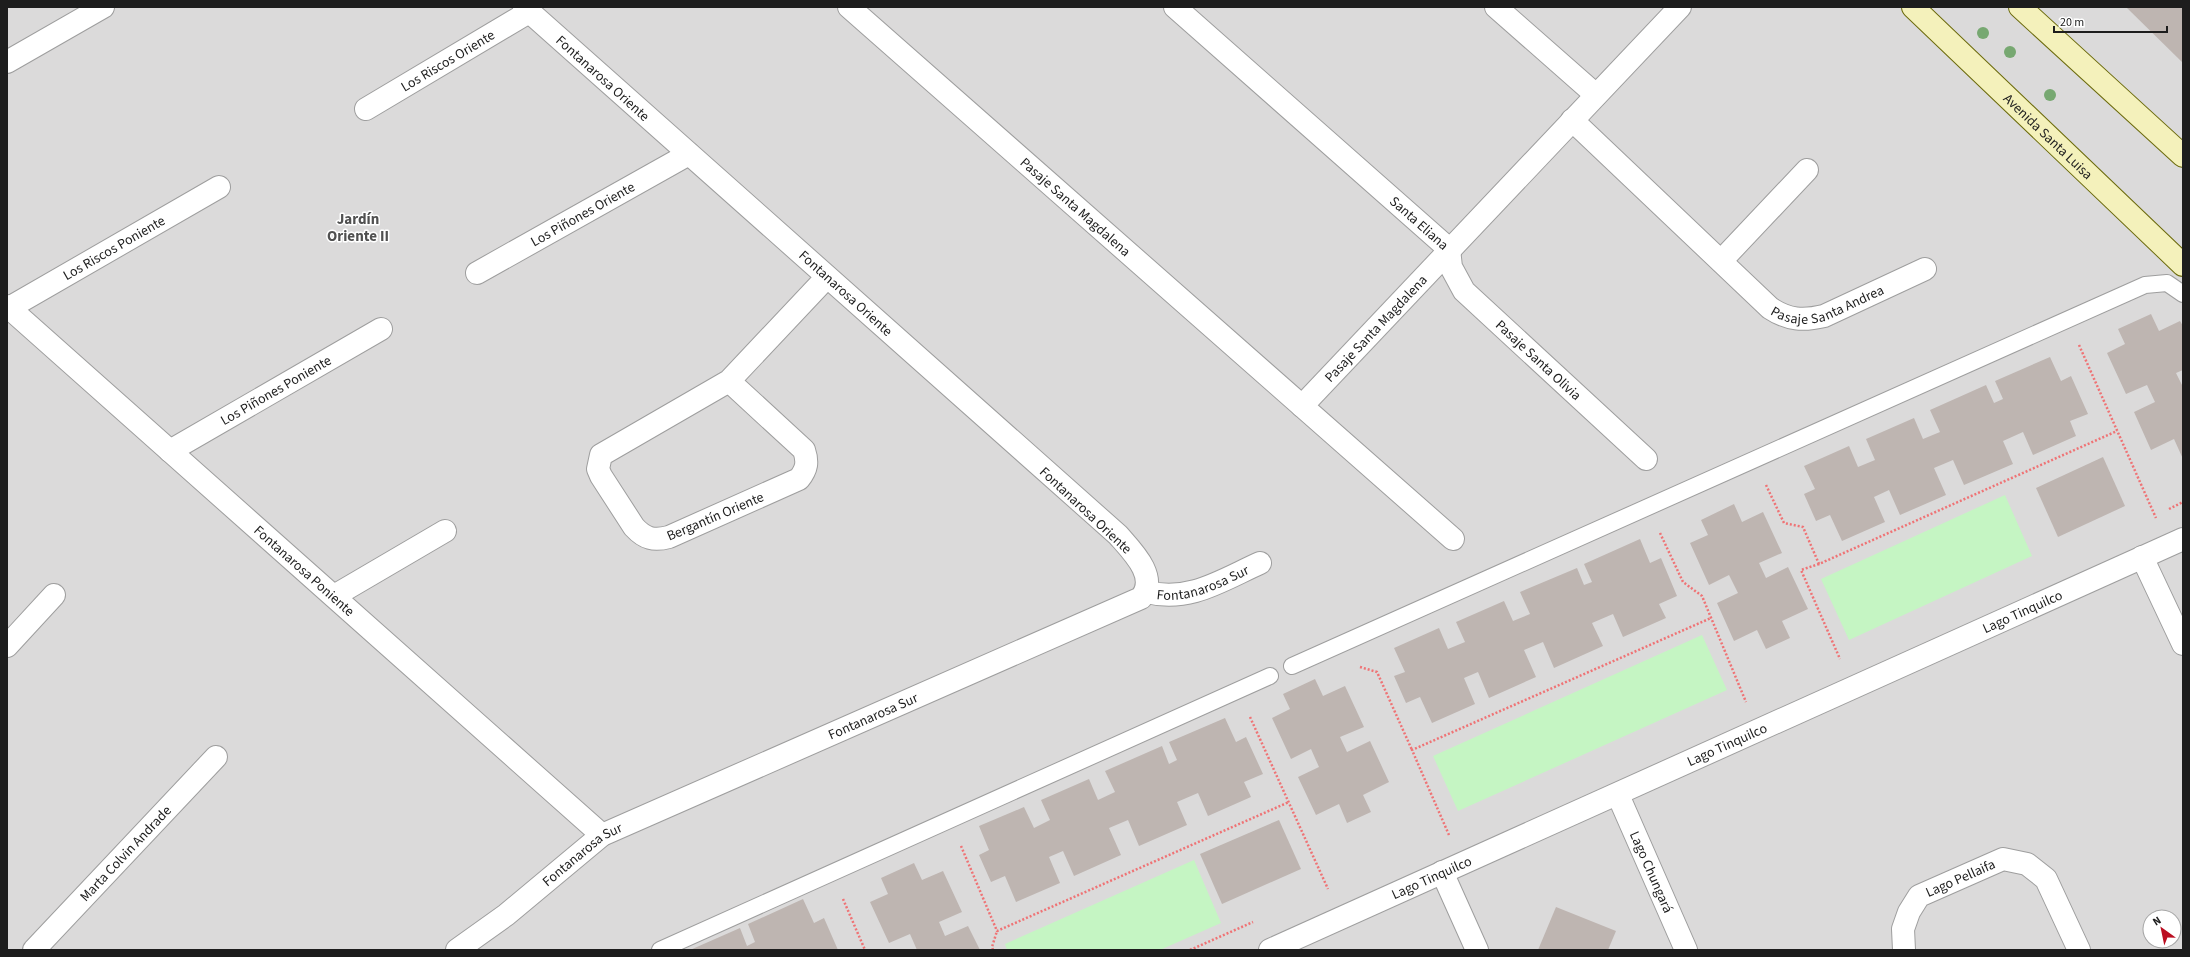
<svg xmlns="http://www.w3.org/2000/svg" width="2190" height="957" font-family="'Source Sans 3',sans-serif">
	<rect width="100%" height="100%" fill="#eee9e4"/>
	<path fill="#dbdada" fill-rule="evenodd" d="M 7,7 L 2183,7 L 2183,950 L 7,950 ZM 2150,917 L 2174,917 L 2174,941 L 2150,941 Z"/>
	<g fill="#c5f5c3">
		<path d="M 2005,495 L 2032,556 L 1849,640 L 1821,579 Z"/>
		<path d="M 1702,635 L 1727,690 L 1458,811 L 1433,756 Z"/>
		<path d="M 1194,860 L 1221,923 L 1160,950 L 1007,950 L 1005,944 Z"/>
	</g>
	<g fill="#beb5b1">
		<path d="M 2126,7 L 2183,7 L 2183,63 Z"/>
		<path d="M 2151,314 L 2159,331 L 2180,321 L 2183,326 L 2183,370 L 2176,373 L 2183,387 L 2183,459 L 2174,439 L 2151,450 L 2134,412 L 2155,402 L 2147,385 L 2126,394 L 2107,353 L 2125,344 L 2118,329 Z"/>
		<path d="M 2050,357 L 2061,381 L 2071,376 L 2088,414 L 2070,421 L 2076,436 L 2033,455 L 2023,432 L 2003,441 L 2013,464 L 1964,485 L 1953,460 L 1934,468 L 1946,495 L 1900,515 L 1889,490 L 1874,497 L 1885,522 L 1842,541 L 1830,515 L 1816,521 L 1804,494 L 1815,489 L 1804,466 L 1849,446 L 1858,467 L 1875,460 L 1866,439 L 1914,418 L 1923,439 L 1940,432 L 1930,410 L 1986,385 L 1994,403 L 2003,399 L 1995,381 Z"/>
		<path d="M 2103,457 L 2125,506 L 2058,537 L 2036,488 Z"/>
		<path d="M 1734,504 L 1742,522 L 1763,512 L 1782,553 L 1759,563 L 1766,578 L 1788,567 L 1808,609 L 1782,621 L 1790,638 L 1766,649 L 1757,630 L 1734,641 L 1717,603 L 1738,593 L 1729,575 L 1709,585 L 1690,543 L 1708,535 L 1701,520 Z"/>
		<path d="M 1640,539 L 1650,563 L 1661,558 L 1677,596 L 1659,604 L 1666,618 L 1623,637 L 1613,614 L 1592,623 L 1603,646 L 1554,668 L 1543,642 L 1524,650 L 1536,677 L 1489,698 L 1478,672 L 1464,678 L 1475,704 L 1432,723 L 1420,697 L 1406,703 L 1394,676 L 1405,672 L 1394,648 L 1439,628 L 1448,649 L 1465,642 L 1456,622 L 1504,601 L 1513,621 L 1530,614 L 1520,592 L 1577,568 L 1584,585 L 1592,582 L 1584,564 Z"/>
		<path d="M 1315,679 L 1323,696 L 1345,686 L 1364,727 L 1340,737 L 1347,752 L 1370,741 L 1389,782 L 1363,795 L 1371,812 L 1347,823 L 1339,804 L 1316,815 L 1298,777 L 1319,767 L 1311,749 L 1291,759 L 1272,718 L 1290,709 L 1283,694 Z"/>
		<path d="M 1225,718 L 1236,742 L 1246,737 L 1263,774 L 1244,782 L 1251,797 L 1208,816 L 1198,793 L 1177,802 L 1187,825 L 1139,846 L 1128,820 L 1109,828 L 1121,855 L 1074,876 L 1063,851 L 1049,857 L 1060,883 L 1016,902 L 1005,876 L 991,882 L 979,855 L 989,850 L 979,826 L 1024,807 L 1034,828 L 1050,820 L 1041,800 L 1089,779 L 1098,800 L 1115,792 L 1105,771 L 1162,746 L 1169,764 L 1177,760 L 1169,742 Z"/>
		<path d="M 1279,820 L 1301,869 L 1222,904 L 1200,854 Z"/>
		<path d="M 914,863 L 922,880 L 943,871 L 962,912 L 939,922 L 945,936 L 968,926 L 980,950 L 917,950 L 910,934 L 889,943 L 870,902 L 888,894 L 881,878 Z"/>
		<path d="M 803,899 L 814,923 L 824,918 L 838,950 L 690,950 L 740,928 L 747,946 L 755,942 L 748,924 Z"/>
		<path d="M 1556,907 L 1616,931 L 1608,950 L 1538,950 Z"/>
	</g>
	<g fill="none" stroke-linecap="round" stroke-linejoin="round">
		<defs>
			<g id="lane">
				<path d="M 1292,666 L 2145,285 L 2167,283 L 2183,294"/>
				<path d="M 660,950 L 1270,676"/>
			</g>
			<g id="street">
				<path id="s1" d="M 849,7 L 1453,539"/>
				<path id="s2" d="M 1175,7 L 1449,249"/>
				<path d="M 1496,7 L 1596,95"/>
				<path d="M 7,62 L 103,7"/>
				<path id="s3" d="M 366,109 L 529,12"/>
				<path id="s4" d="M 1572,120 L 1770,308 C 1788,320 1803,321 1824,316 L 1925,269"/>
				<path id="s5" d="M 1449,249 L 1451,267 L 1464,291 L 1646,459"/>
				<path d="M 1721,261 L 1807,170"/>
				<path id="s6" d="M 477,273 L 689,154"/>
				<path id="s7" d="M 7,306 L 602,835"/>
				<path id="s8" d="M 9,308 L 219,187"/>
				<path d="M 729,381 L 804,450 C 808,462 807,469 799,479 L 669,537 C 654,541 645,539 634,527 L 601,476 L 598,469 L 601,455 L 729,381 L 827,277"/>
				<path id="s9" d="M 1302,406 L 1680,7"/>
				<path id="s10" d="M 170,451 L 381,329"/>
				<path d="M 2142,557 L 2183,644"/>
				<path id="s11" d="M 1147,592 C 1189,603 1222,580 1260,563"/>
				<path d="M 334,596 L 445,531"/>
				<path d="M 7,646 L 54,595"/>
				<path id="s12" d="M 1618,795 L 1686,950"/>
				<path d="M 1442,872 L 1477,950"/>
				<path id="s13" d="M 34,950 L 216,757"/>
				<path id="s14" d="M 457,950 L 506,915 L 602,835 L 1141,598 C 1159,577 1132,551 1118,535 L 524,7"/>
				<path id="s15" d="M 1270,950 L 2183,539"/>
				<path id="s16" d="M 1904,950 L 1903,929 L 1909,912 L 1919,896 L 2003,859 L 2027,864 L 2046,879 L 2079,950"/>
			</g>
			<g id="secondary">
				<path id="s17" d="M 1913,7 L 2183,265"/>
				<path d="M 2020,7 L 2183,156"/>
			</g>
		</defs>
		<use href="#lane" stroke="#9e9e9e" stroke-width="18"/>
		<use href="#street" stroke="#9e9e9e" stroke-width="24"/>
		<use href="#secondary" stroke="#6c6b0d" stroke-width="24"/>
		<g stroke="#ef7375" stroke-width="2.5" stroke-dasharray="2 2" stroke-linecap="butt">
			<path d="M 2079,345 L 2156,518"/>
			<path d="M 1766,485 L 1784,523 L 1803,527 L 1819,564 L 2117,431"/>
			<path d="M 2169,509 L 2183,502"/>
			<path d="M 1660,533 L 1683,582 L 1702,596 L 1746,702"/>
			<path d="M 1819,564 L 1801,570 L 1840,659"/>
			<path d="M 1360,667 L 1377,672 L 1412,750"/>
			<path d="M 1250,717 L 1328,889"/>
			<path d="M 1449,835 L 1412,750 L 1711,618"/>
			<path d="M 961,846 L 997,931 L 1289,802"/>
			<path d="M 843,899 L 865,950"/>
			<path d="M 993,950 L 992,947 L 997,931"/>
			<path d="M 1190,950 L 1253,922"/>
		</g>
		<use href="#lane" stroke="#fff" stroke-width="16"/>
		<use href="#street" stroke="#fff" stroke-width="22"/>
		<use href="#secondary" stroke="#f4f1bb" stroke-width="22"/>
	</g>
	<g fill="#77a871">
		<circle cx="1983" cy="33" r="6"/>
		<circle cx="2010" cy="52" r="6"/>
		<circle cx="2050" cy="95" r="6"/>
	</g>
	<g text-anchor="middle" stroke-width="3" stroke-linejoin="round" paint-order="stroke">
		<g font-size="14" fill="#1d1d1d" stroke="#fff">
			<text dy="5" stroke="none"><textPath href="#s3" startOffset="95">Los Riscos Oriente</textPath></text>
			<text transform="translate(603 78) rotate(42)" y="5">Fontanarosa Oriente</text>
			<text dy="5" stroke="none"><textPath href="#s17" startOffset="187">Avenida Santa Luisa</textPath></text>
			<text dy="5" stroke="none"><textPath href="#s1" startOffset="302">Pasaje Santa Magdalena</textPath></text>
			<text dy="5" stroke="none"><textPath href="#s6" startOffset="121">Los Piñones Oriente</textPath></text>
			<text dy="5" stroke="none"><textPath href="#s2" startOffset="326">Santa Eliana</textPath></text>
			<text dy="5" stroke="none"><textPath href="#s8" startOffset="121">Los Riscos Poniente</textPath></text>
			<text transform="translate(846 293) rotate(42)" y="5">Fontanarosa Oriente</text>
			<text dy="5" stroke="none"><textPath href="#s4" startOffset="335">Pasaje Santa Andrea</textPath></text>
			<text dy="5" stroke="none"><textPath href="#s9" startOffset="107">Pasaje Santa Magdalena</textPath></text>
			<text dy="5" stroke="none"><textPath href="#s5" startOffset="147">Pasaje Santa Olivia</textPath></text>
			<text dy="5" stroke="none"><textPath href="#s10" startOffset="122">Los Piñones Poniente</textPath></text>
			<text transform="translate(1086 510) rotate(43)" y="5">Fontanarosa Oriente</text>
			<text transform="translate(715 516) rotate(-23)" y="5">Bergantín Oriente</text>
			<text dy="5" stroke="none"><textPath href="#s7" startOffset="398">Fontanarosa Poniente</textPath></text>
			<text dy="5" stroke="none"><textPath href="#s11" startOffset="58">Fontanarosa Sur</textPath></text>
			<text dy="5" stroke="none"><textPath href="#s15" startOffset="825">Lago Tinquilco</textPath></text>
			<text dy="5" stroke="none"><textPath href="#s14" startOffset="481">Fontanarosa Sur</textPath></text>
			<text dy="5" stroke="none"><textPath href="#s15" startOffset="501">Lago Tinquilco</textPath></text>
			<text dy="5" stroke="none"><textPath href="#s13" startOffset="133">Marta Colvin Andrade</textPath></text>
			<text dy="5" stroke="none"><textPath href="#s14" startOffset="158">Fontanarosa Sur</textPath></text>
			<text dy="5" stroke="none"><textPath href="#s12" startOffset="84">Lago Chungará</textPath></text>
			<text dy="5" stroke="none"><textPath href="#s15" startOffset="177">Lago Tinquilco</textPath></text>
			<text dy="5" stroke="none"><textPath href="#s16" startOffset="103">Lago Pellaifa</textPath></text>
		</g>
		<g font-size="15" font-weight="bold" fill="#505050" stroke="#fff">
			<text x="358" y="224">Jardín<tspan x="358" dy="17">Oriente II</tspan></text>
		</g>
	</g>
	<rect width="2190" height="957" fill="none" stroke="#1d1d1d" stroke-width="16"/>
	<g transform="translate(2162 929) rotate(327)"><circle r="19" fill="#ffffff" stroke="#a5a5a5"/>
	<path d="M0-3L7 15L0 10L-7 15Z" fill="#bb0f22"/>
	<text y="-6" font-size="11" font-weight="bold" text-anchor="middle" fill="#1d1d1d">N</text>
	</g>
	<path d="M2054 26v6h113v-6" fill="none" stroke="#1d1d1d" stroke-width="2"/>
	<text x="2060" y="26" font-size="12" fill="#1d1d1d" stroke="#ffffff" stroke-width="3" paint-order="stroke">20 m</text>
</svg>
